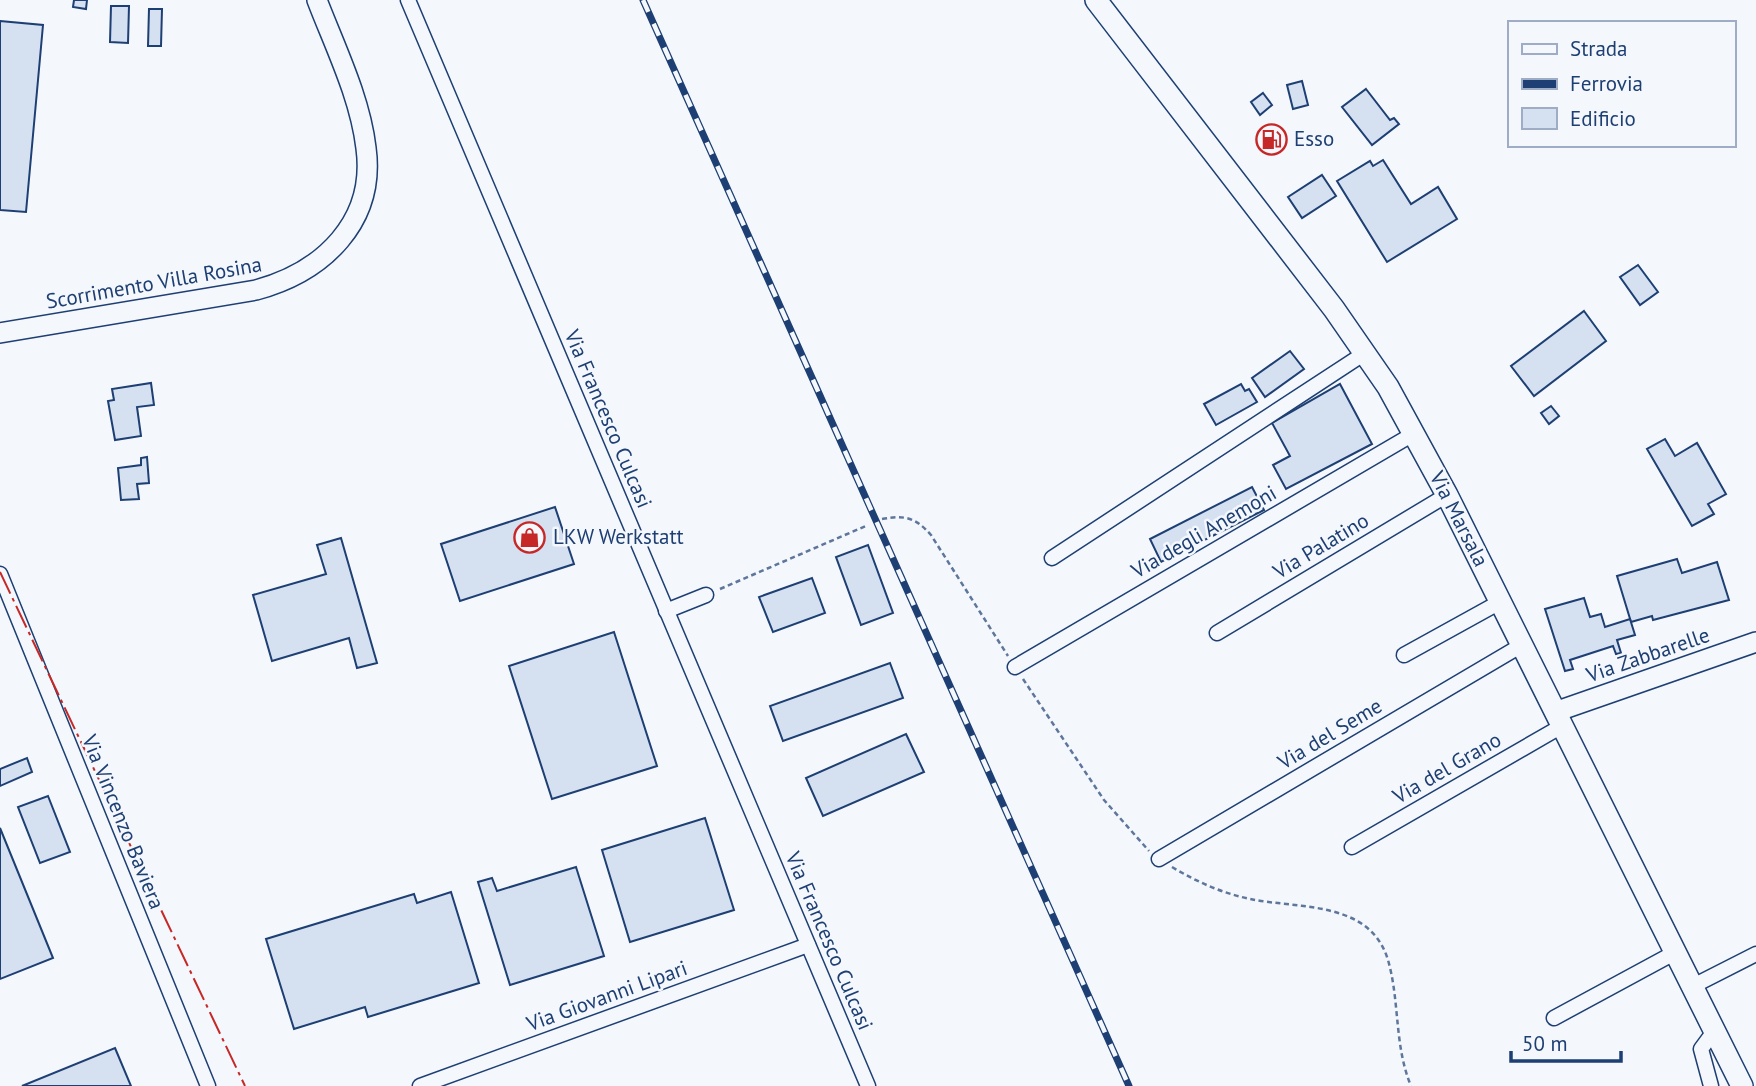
<svg xmlns="http://www.w3.org/2000/svg" width="1756" height="1086" font-family="'PT Sans',sans-serif">
	<rect width="100%" height="100%" fill="#f4f7fb"/>
	<g fill="#d5e0f0" stroke="#1d3f73" stroke-width="2">
		<path d="M 74,0 L 87,0 L 86,9 L 73,7 Z"/>
		<path d="M 111,6 L 129,6 L 128,43 L 110,42 Z"/>
		<path d="M 149,9 L 162,9 L 161,46 L 148,46 Z"/>
		<path d="M 0,21 L 43,25 L 26,212 L 0,210 Z"/>
		<path d="M 1302,81 L 1308,105 L 1293,109 L 1287,85 Z"/>
		<path d="M 1366,89 L 1390,120 L 1394,118 L 1399,124 L 1372,145 L 1342,107 Z"/>
		<path d="M 1263,93 L 1272,105 L 1260,115 L 1251,102 Z"/>
		<path d="M 1383,160 L 1411,204 L 1438,187 L 1457,219 L 1387,262 L 1337,181 L 1370,161 L 1373,166 Z"/>
		<path d="M 1322,175 L 1336,196 L 1302,218 L 1288,197 Z"/>
		<path d="M 1638,265 L 1658,292 L 1640,305 L 1620,277 Z"/>
		<path d="M 1584,311 L 1606,341 L 1534,396 L 1511,366 Z"/>
		<path d="M 1290,351 L 1304,369 L 1265,397 L 1252,378 Z"/>
		<path d="M 151,383 L 154,405 L 137,407 L 141,436 L 115,440 L 108,401 L 114,400 L 112,389 Z"/>
		<path d="M 1241,384 L 1245,391 L 1249,389 L 1257,402 L 1216,425 L 1204,404 Z"/>
		<path d="M 1340,384 L 1372,444 L 1286,489 L 1273,465 L 1290,456 L 1272,423 Z"/>
		<path d="M 1551,406 L 1559,416 L 1549,424 L 1541,413 Z"/>
		<path d="M 1665,439 L 1675,456 L 1697,443 L 1726,494 L 1708,504 L 1714,514 L 1692,526 L 1647,449 Z"/>
		<path d="M 147,457 L 149,483 L 137,484 L 139,499 L 121,500 L 118,468 L 141,465 L 141,458 Z"/>
		<path d="M 1252,487 L 1264,510 L 1161,562 L 1150,539 Z"/>
		<path d="M 555,507 L 574,564 L 460,601 L 441,544 Z"/>
		<path d="M 341,538 L 377,663 L 357,668 L 349,638 L 272,661 L 253,595 L 326,574 L 317,545 Z"/>
		<path d="M 868,545 L 893,613 L 861,625 L 836,557 Z"/>
		<path d="M 1677,559 L 1682,573 L 1717,562 L 1729,600 L 1653,620 L 1652,616 L 1631,622 L 1617,576 Z"/>
		<path d="M 812,578 L 825,613 L 773,632 L 759,597 Z"/>
		<path d="M 1584,598 L 1590,617 L 1601,614 L 1605,627 L 1630,619 L 1635,635 L 1617,640 L 1621,653 L 1616,654 L 1613,646 L 1570,660 L 1573,669 L 1565,671 L 1545,609 Z"/>
		<path d="M 614,632 L 657,766 L 552,799 L 509,666 Z"/>
		<path d="M 890,663 L 903,698 L 783,741 L 770,706 Z"/>
		<path d="M 906,734 L 924,772 L 823,816 L 806,778 Z"/>
		<path d="M 27,758 L 32,772 L 0,786 L 0,769 Z"/>
		<path d="M 48,796 L 70,852 L 40,863 L 18,807 Z"/>
		<path d="M 705,818 L 734,910 L 630,942 L 602,850 Z"/>
		<path d="M 0,828 L 53,958 L 0,979 Z"/>
		<path d="M 576,867 L 604,956 L 510,985 L 478,882 L 492,878 L 497,891 Z"/>
		<path d="M 451,892 L 479,983 L 368,1017 L 365,1007 L 294,1029 L 266,939 L 414,894 L 417,903 Z"/>
		<path d="M 115,1048 L 131,1086 L 22,1086 Z"/>
	</g>
	<g fill="none" stroke-linecap="round" stroke-linejoin="round">
		<defs>
			<g id="street">
				<path d="M 408,0 L 868,1086"/>
				<path d="M 1052,558 L 1365,353"/>
				<path d="M 0,574 L 208,1086"/>
				<path d="M 666,611 L 706,595"/>
				<path d="M 1217,633 L 1447,495"/>
				<path d="M 1404,655 L 1500,602"/>
				<path d="M 1015,667 L 1415,433"/>
				<path d="M 1352,847 L 1562,726"/>
				<path d="M 1159,859 L 1522,645"/>
				<path d="M 1693,986 L 1756,954"/>
				<path d="M 1554,1018 L 1676,952"/>
				<path d="M 420,1086 L 808,945"/>
				<path d="M 1711,1086 L 1701,1049 L 1715,1030"/>
			</g>
			<g id="secondary">
				<path d="M 0,333 L 256,290 C 323,272 376,222 366,148 C 360,97 335,47 317,0"/>
				<path d="M 1555,712 L 1756,642"/>
			</g>
			<path id="primary" d="M 1096,0 L 1334,309 L 1388,387 L 1447,495 L 1742,1086"/>
		</defs>
		<use href="#street" stroke="#1d3f73" stroke-width="17"/>
		<use href="#secondary" stroke="#1d3f73" stroke-width="22"/>
		<use href="#primary" stroke="#1d3f73" stroke-width="24"/>
		<g stroke="#5e769c" stroke-width="2.5" stroke-dasharray="5 3.5" stroke-linecap="butt">
			<path d="M 882,519 C 905,515 915,517 931,535 L 1008,656"/>
			<path d="M 720,589 L 868,525"/>
			<path d="M 1023,679 L 1104,800 L 1149,851"/>
			<path d="M 1172,867 C 1197,882 1222,893 1250,899 C 1298,909 1370,900 1388,960 C 1400,1002 1394,1045 1411,1086"/>
		</g>
		<use href="#street" stroke="#f4f7fb" stroke-width="14"/>
		<use href="#secondary" stroke="#f4f7fb" stroke-width="19"/>
		<use href="#primary" stroke="#f4f7fb" stroke-width="21"/>
		<defs>
			<path id="rail" d="M 643,0 L 1129,1086"/>
		</defs>
		<use href="#rail" stroke="#1d3f73" stroke-width="7"/>
		<use href="#rail" stroke="#f4f7fb" stroke-width="4.5" stroke-dasharray="13" stroke-linecap="butt"/>
		<path stroke="#c62828" stroke-width="2" stroke-dasharray="24 5 3.5 5" stroke-linecap="butt" d="M 0,572 L 245,1086"/>
	</g>
	<defs>
		<symbol id="fuel-ring" viewBox="-11 -11 22 22"><circle r="9.5" fill="#f4f7fb" stroke="#c62828" stroke-width="1.5"/><path d="M-5.5-6h7V0h2V4h1.3V-2.5L3-4.5l.8-.8L6-3V5H2.5V1h-1V6h-7ZM-4.2-4.7v3.2H.2V-4.7Z" fill="#c62828"/></symbol>
		<symbol id="shop-ring" viewBox="-11 -11 22 22"><circle r="9.5" fill="#f4f7fb" stroke="#c62828" stroke-width="1.5"/><path d="M-5-2.5h2.3a2.7 3.5 0 0 1 5.4 0H5L5.5 6h-11ZM-1.5-2.5h3a1.5 2.3 0 0 0-3 0Z" fill="#c62828"/></symbol>
	</defs>
	<g fill-rule="evenodd">
		<use href="#fuel-ring" x="1254" y="122" width="35" height="35"/>
		<use href="#shop-ring" x="512" y="520" width="35" height="35"/>
	</g>
	<g text-anchor="middle" stroke-width="5" stroke-linejoin="round" paint-order="stroke">
		<g font-size="21" fill="#1d3f73" stroke="#f4f7fb" text-anchor="start">
			<text x="1294" y="146">Esso</text>
			<text x="553" y="544">LKW Werkstatt</text>
		</g>
		<g font-size="21" fill="#1d3f73" stroke="#f4f7fb">
			<text transform="translate(154 283) rotate(-10)" y="7">Scorrimento Villa Rosina</text>
			<text transform="translate(608 419) rotate(67)" y="7">Via Francesco Culcasi</text>
			<text transform="translate(1459 519) rotate(63)" y="7">Via Marsala</text>
			<text transform="translate(1204 532) rotate(-30)" y="7">Via degli Anemoni</text>
			<text transform="translate(1321 546) rotate(-31)" y="7">Via Palatino</text>
			<text transform="translate(1648 655) rotate(-19)" y="7">Via Zabbarelle</text>
			<text transform="translate(1330 734) rotate(-31)" y="7">Via del Seme</text>
			<text transform="translate(1447 768) rotate(-30)" y="7">Via del Grano</text>
			<text transform="translate(123 822) rotate(68)" y="7">Via Vincenzo Baviera</text>
			<text transform="translate(829 941) rotate(67)" y="7">Via Francesco Culcasi</text>
			<text transform="translate(607 996) rotate(-20)" y="7">Via Giovanni Lipari</text>
		</g>
	</g>
	<rect x="1508" y="21" width="228" height="126" fill="#f4f7fb" stroke="#9eadc5" stroke-width="2"/>
	<rect x="1522" y="44" width="35" height="10" fill="#f4f7fb" stroke="#9eadc5" stroke-width="2"/>
	<text x="1570" y="56" font-size="21" fill="#1d3f73">Strada</text>
	<rect x="1522" y="79" width="35" height="10" fill="#1d3f73" stroke="#9eadc5" stroke-width="2"/>
	<text x="1570" y="91" font-size="21" fill="#1d3f73">Ferrovia</text>
	<rect x="1522" y="108" width="35" height="21" fill="#d5e0f0" stroke="#9eadc5" stroke-width="2"/>
	<text x="1570" y="126" font-size="21" fill="#1d3f73">Edificio</text>
	<path d="M1511 1051v10h110v-10" fill="none" stroke="#1d3f73" stroke-width="3.5"/>
	<text x="1522" y="1051" font-size="21" fill="#1d3f73" stroke="#f4f7fb" stroke-width="5" paint-order="stroke">50 m</text>
</svg>
